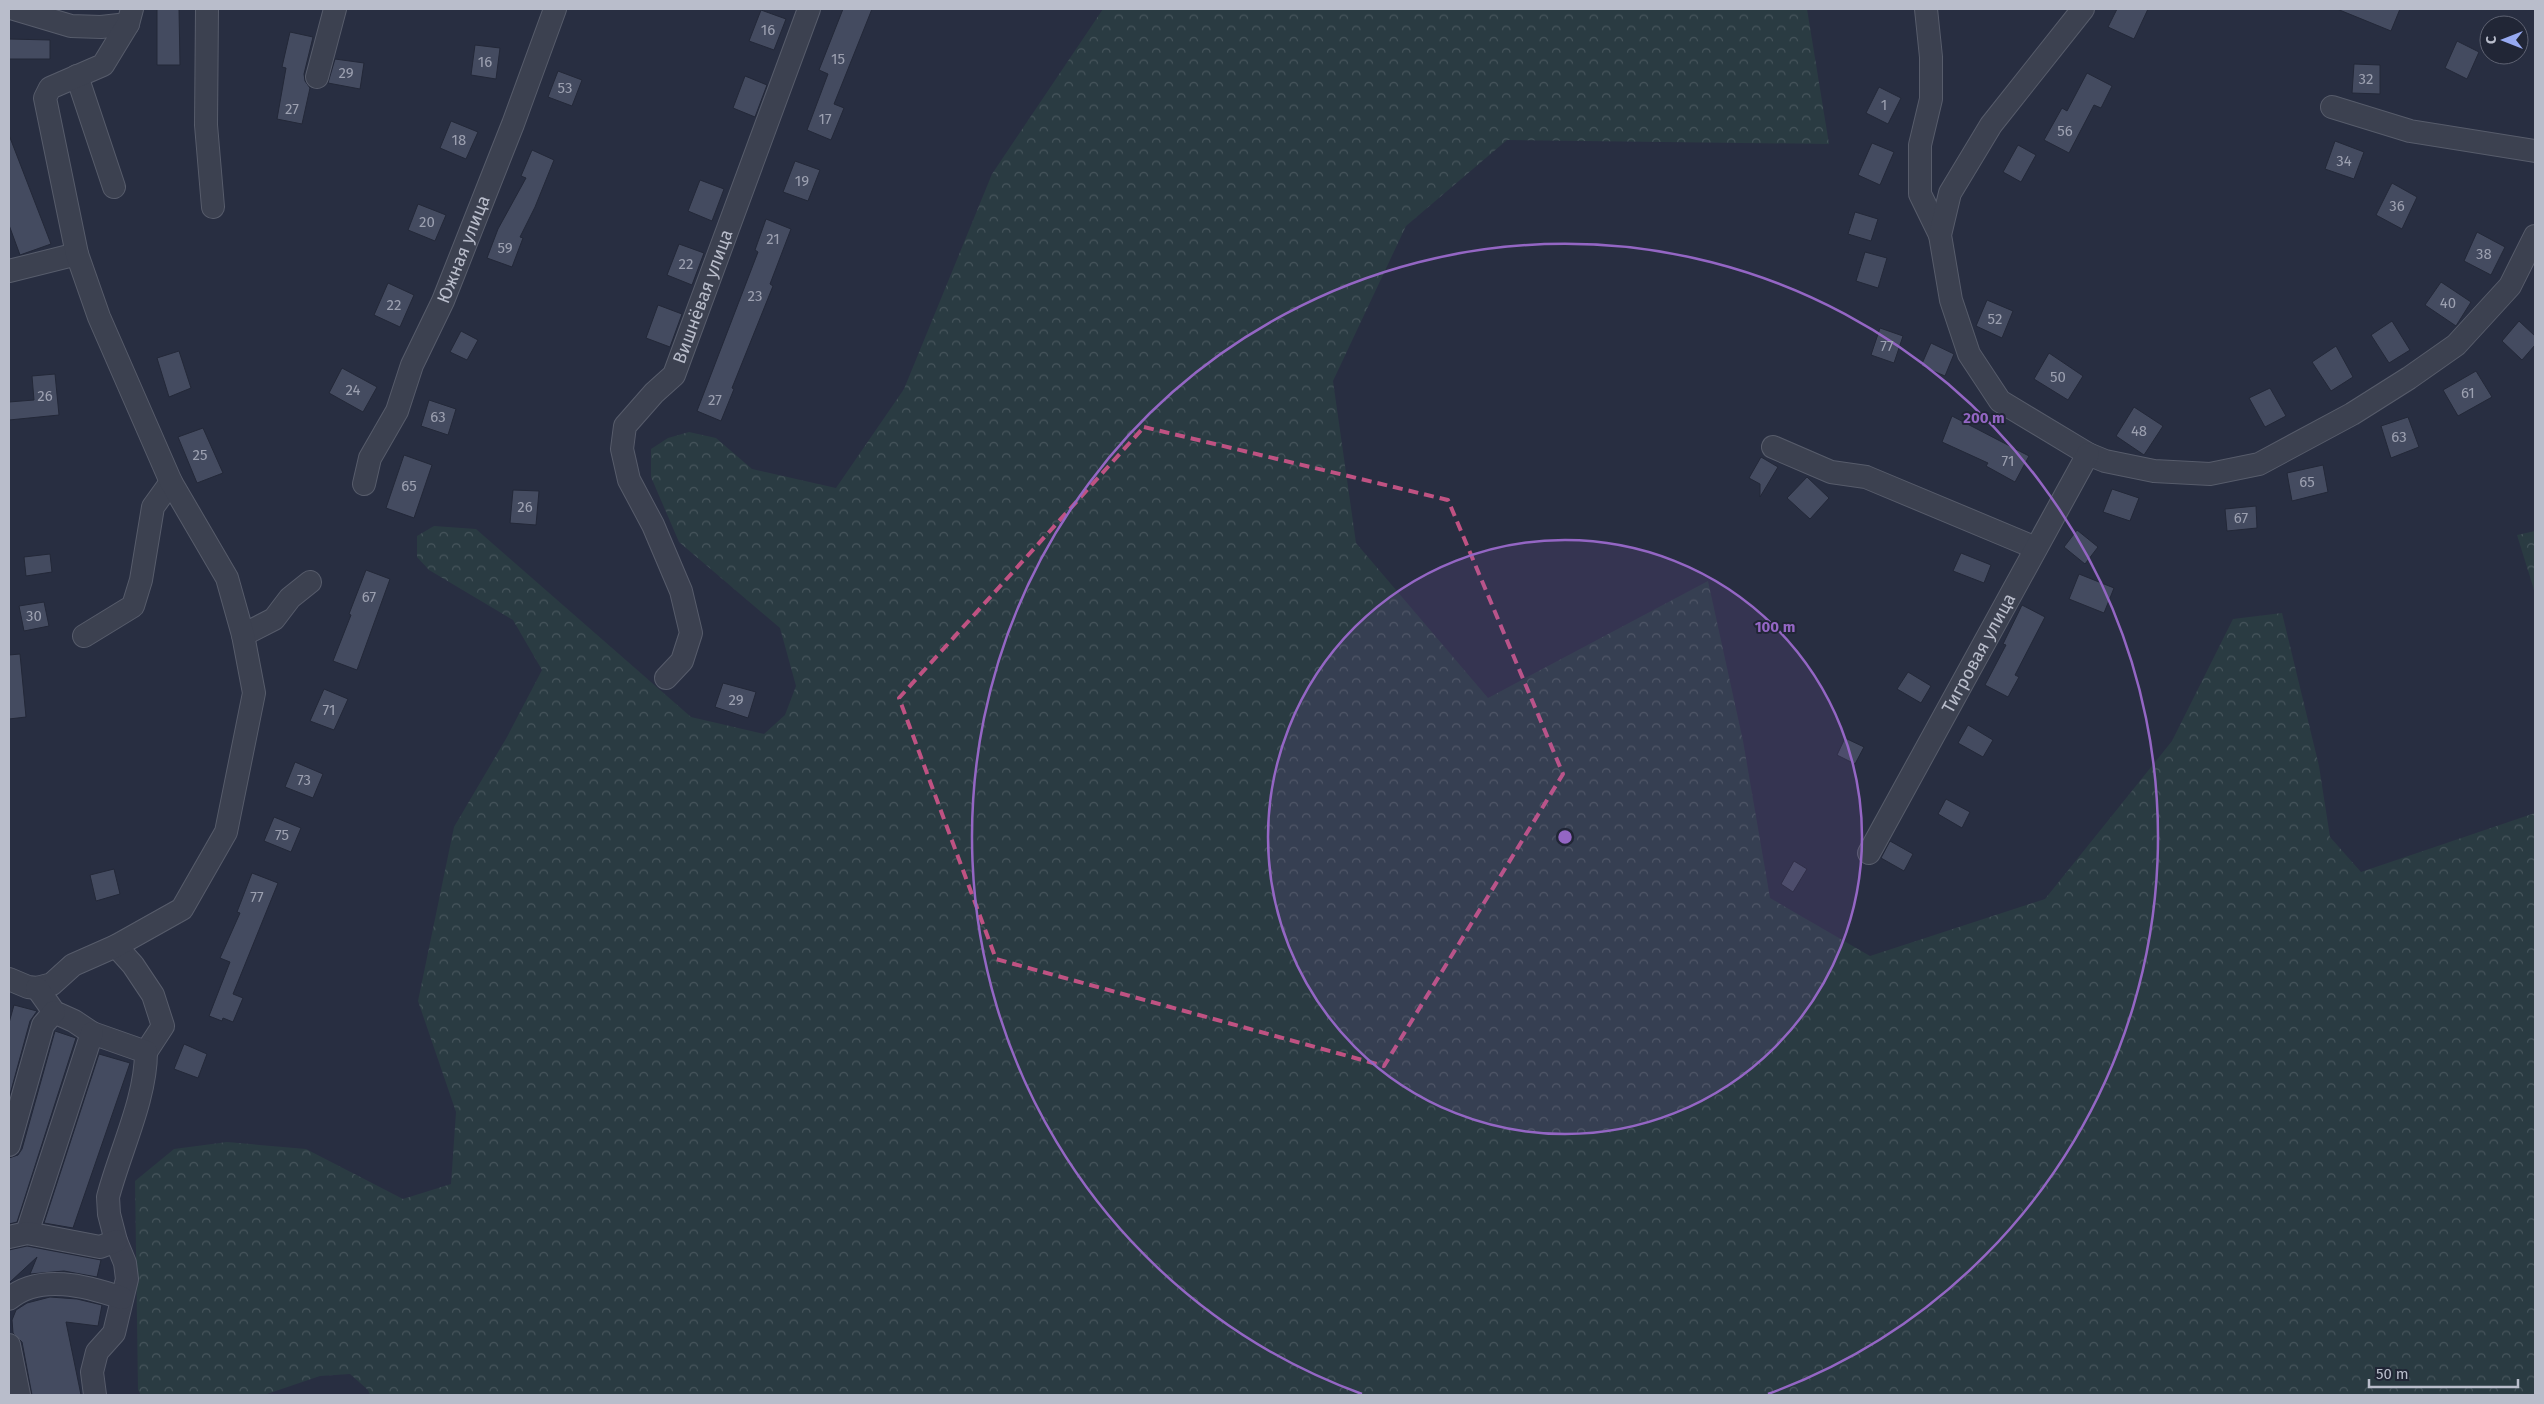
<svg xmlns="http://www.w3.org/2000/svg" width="2544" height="1404" font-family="'Fira Sans',sans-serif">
	<defs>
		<pattern id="forest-crowns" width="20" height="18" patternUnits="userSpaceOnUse" patternTransform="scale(1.25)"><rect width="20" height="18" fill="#2a3b42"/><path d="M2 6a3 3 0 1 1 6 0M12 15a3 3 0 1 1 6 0" fill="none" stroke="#47555c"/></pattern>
	</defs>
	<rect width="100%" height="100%" fill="#282e41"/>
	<g fill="url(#forest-crowns)">
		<path d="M 1103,9 L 1807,9 L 1829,144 L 1507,140 L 1406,226 L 1333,381 L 1356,543 L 1488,698 L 1708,581 L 1743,741 L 1770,898 L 1870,956 L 2045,899 L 2172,741 L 2233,619 L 2282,613 L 2319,766 L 2330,837 L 2361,872 L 2535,813 L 2535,1395 L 370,1395 L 368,1390 L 350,1374 L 320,1376 L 264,1395 L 141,1395 L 138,1390 L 135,1181 L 174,1149 L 227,1142 L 306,1149 L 403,1199 L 451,1184 L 456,1112 L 418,1001 L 454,827 L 507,737 L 542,670 L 513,620 L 429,570 L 417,557 L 417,536 L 434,526 L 476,529 L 691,717 L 764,734 L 785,715 L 796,686 L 780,628 L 679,542 L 651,477 L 651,449 L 668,438 L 689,432 L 716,438 L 752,469 L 836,488 L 904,389 L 992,174 Z"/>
		<path d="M 2535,531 L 2535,593 L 2517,535 Z"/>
	</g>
	<g fill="#444b60" stroke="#232838">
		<path d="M 157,9 L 179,9 L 180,65 L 157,65 Z"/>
		<path d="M 843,9 L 872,9 L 834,104 L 844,108 L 831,140 L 807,130 L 828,74 L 819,70 Z"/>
		<path d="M 2117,9 L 2148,9 L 2134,39 L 2108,27 Z"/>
		<path d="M 2337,9 L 2400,9 L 2391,31 Z"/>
		<path d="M 761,10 L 786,19 L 774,50 L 749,41 Z"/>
		<path d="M 290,32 L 313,37 L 304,74 L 305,81 L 310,88 L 302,124 L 277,119 L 286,68 L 282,67 Z"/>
		<path d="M 9,39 L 50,40 L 50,59 L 9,59 Z"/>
		<path d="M 2457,41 L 2479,52 L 2467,79 L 2445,68 Z"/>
		<path d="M 475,45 L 500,48 L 496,79 L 471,75 Z"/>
		<path d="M 335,59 L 364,63 L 360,89 L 328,83 Z"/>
		<path d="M 2354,64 L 2380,65 L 2380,94 L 2352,93 Z"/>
		<path d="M 558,71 L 582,80 L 572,106 L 548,97 Z"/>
		<path d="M 2087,73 L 2112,86 L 2101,108 L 2094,105 L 2069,153 L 2044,140 L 2062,108 L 2067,111 Z"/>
		<path d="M 745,76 L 767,85 L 755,117 L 733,108 Z"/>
		<path d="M 1879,87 L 1901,98 L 1888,124 L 1866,113 Z"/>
		<path d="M 451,121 L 478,132 L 466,159 L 440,148 Z"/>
		<path d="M 9,135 L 51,244 L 20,255 L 9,225 Z"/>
		<path d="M 2335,141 L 2364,152 L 2354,179 L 2325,169 Z"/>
		<path d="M 1872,143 L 1894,152 L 1880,185 L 1858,175 Z"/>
		<path d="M 2018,145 L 2036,155 L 2021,182 L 2003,172 Z"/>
		<path d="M 532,150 L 554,160 L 535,207 L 520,237 L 523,238 L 512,267 L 487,258 L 498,229 L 526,178 L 521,176 Z"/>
		<path d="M 795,161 L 820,170 L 808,201 L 783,192 Z"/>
		<path d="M 700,180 L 724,189 L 712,221 L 688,211 Z"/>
		<path d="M 2392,183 L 2417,197 L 2402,229 L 2376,215 Z"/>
		<path d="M 418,204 L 446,215 L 435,241 L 408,230 Z"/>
		<path d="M 1855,212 L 1878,219 L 1871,241 L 1848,234 Z"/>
		<path d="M 766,219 L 791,229 L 770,284 L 773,286 L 732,388 L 734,389 L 721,421 L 697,411 L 758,252 L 755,250 Z"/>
		<path d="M 2477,232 L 2505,247 L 2491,275 L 2464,261 Z"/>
		<path d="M 679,244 L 704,253 L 692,285 L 667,275 Z"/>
		<path d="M 1865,252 L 1887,258 L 1878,288 L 1856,281 Z"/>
		<path d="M 2441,282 L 2471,302 L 2456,326 L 2425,305 Z"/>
		<path d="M 388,283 L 414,295 L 400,327 L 374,315 Z"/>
		<path d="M 1987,300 L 2013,311 L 2002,338 L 1976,326 Z"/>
		<path d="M 658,305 L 682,314 L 670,347 L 646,338 Z"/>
		<path d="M 2392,321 L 2410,350 L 2389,363 L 2371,335 Z"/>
		<path d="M 2519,321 L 2535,336 L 2535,345 L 2522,360 L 2502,341 Z"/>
		<path d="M 1880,328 L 1903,336 L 1894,363 L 1871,355 Z"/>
		<path d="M 461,331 L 478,340 L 467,360 L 450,352 Z"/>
		<path d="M 1931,343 L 1954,354 L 1945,376 L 1921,366 Z"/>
		<path d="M 2336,346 L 2353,377 L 2331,391 L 2312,362 Z"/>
		<path d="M 179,351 L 191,388 L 169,397 L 157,358 Z"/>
		<path d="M 2049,353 L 2083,376 L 2068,400 L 2034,379 Z"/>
		<path d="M 342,368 L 377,387 L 363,412 L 329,393 Z"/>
		<path d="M 2476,371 L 2492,397 L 2458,416 L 2443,390 Z"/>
		<path d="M 55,374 L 59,415 L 9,420 L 9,402 L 34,400 L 32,376 Z"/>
		<path d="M 2270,388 L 2286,416 L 2265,427 L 2249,398 Z"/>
		<path d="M 429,400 L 456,409 L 448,435 L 421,426 Z"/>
		<path d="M 2134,407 L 2163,426 L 2144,455 L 2116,436 Z"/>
		<path d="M 1952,416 L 2029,456 L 2015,482 L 1986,466 L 1988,463 L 1942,442 Z"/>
		<path d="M 2408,417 L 2419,447 L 2391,458 L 2381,426 Z"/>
		<path d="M 203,428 L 223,473 L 197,483 L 178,437 Z"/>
		<path d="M 404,455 L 432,465 L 414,518 L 386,508 Z"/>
		<path d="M 1761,457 L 1778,467 L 1760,497 L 1760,484 L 1749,478 Z"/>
		<path d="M 2323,465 L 2328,492 L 2292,501 L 2287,473 Z"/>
		<path d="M 1807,477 L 1829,498 L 1810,519 L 1787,498 Z"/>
		<path d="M 2112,489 L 2139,498 L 2130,521 L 2103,512 Z"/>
		<path d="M 513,490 L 539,491 L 536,525 L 510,523 Z"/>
		<path d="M 2256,506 L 2257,528 L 2227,531 L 2225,509 Z"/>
		<path d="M 2077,530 L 2098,547 L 2085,564 L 2064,547 Z"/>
		<path d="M 1961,553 L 1991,565 L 1984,583 L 1953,571 Z"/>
		<path d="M 50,554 L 52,572 L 26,576 L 24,557 Z"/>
		<path d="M 366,570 L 390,579 L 357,670 L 333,661 L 351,615 L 349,614 Z"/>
		<path d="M 2079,574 L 2114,588 L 2104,613 L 2069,599 Z"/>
		<path d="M 44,602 L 49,626 L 24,631 L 19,606 Z"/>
		<path d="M 2022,605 L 2045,617 L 2015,675 L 2019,677 L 2008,697 L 1985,685 L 2006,645 L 2003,644 Z"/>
		<path d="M 20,654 L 26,717 L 9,719 L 9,655 Z"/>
		<path d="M 1908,672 L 1931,686 L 1921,703 L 1897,689 Z"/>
		<path d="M 723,683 L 756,692 L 748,718 L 715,707 Z"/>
		<path d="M 324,689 L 348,699 L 334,730 L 310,721 Z"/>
		<path d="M 1968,725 L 1993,740 L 1983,757 L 1958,743 Z"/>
		<path d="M 1845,738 L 1864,747 L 1855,764 L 1837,755 Z"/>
		<path d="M 295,762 L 323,774 L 313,798 L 285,787 Z"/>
		<path d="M 1946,799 L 1970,812 L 1962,828 L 1938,814 Z"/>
		<path d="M 274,817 L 301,828 L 291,852 L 264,841 Z"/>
		<path d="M 1890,841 L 1913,854 L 1904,871 L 1881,858 Z"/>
		<path d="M 1794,861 L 1807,869 L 1793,892 L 1781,884 Z"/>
		<path d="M 114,869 L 120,894 L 96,901 L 90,875 Z"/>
		<path d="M 252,873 L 278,883 L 233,994 L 243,998 L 233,1022 L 223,1018 L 222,1021 L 209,1016 L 230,962 L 220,958 L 240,913 L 237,912 Z"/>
		<path d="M 14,1005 L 37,1011 L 30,1021 L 9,1098 L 9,1023 Z"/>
		<path d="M 55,1031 L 76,1038 L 17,1222 L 9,1224 L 9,1158 L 18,1155 L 22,1149 Z"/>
		<path d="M 184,1044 L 207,1054 L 198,1078 L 174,1069 Z"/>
		<path d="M 99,1054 L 130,1063 L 73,1228 L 44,1223 Z"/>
		<path d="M 27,1246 L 101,1260 L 97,1277 L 64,1271 L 30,1274 L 37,1257 L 9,1283 L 9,1250 Z"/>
		<path d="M 50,1297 L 77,1299 L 102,1305 L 98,1326 L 66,1322 L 81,1395 L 32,1395 L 22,1342 L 13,1333 L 12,1320 L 16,1310 L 27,1303 Z"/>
	</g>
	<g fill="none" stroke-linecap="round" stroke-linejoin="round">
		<defs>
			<g id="minor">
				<path d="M 14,9 L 71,26 L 101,27 L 128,24"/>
				<path d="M 207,9 L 206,125 L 213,207"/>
				<path d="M 1926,9 L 1931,57 L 1931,99 L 1920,145 L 1920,194 L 1940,235"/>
				<path d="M 2083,9 L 1991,125 L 1950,193 L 1940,235 L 1951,300 L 1969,354 L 2000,401 L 2088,454 L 2105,461 L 2154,471 L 2210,474 L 2259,464 L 2352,414 L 2409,378 L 2456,345 L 2510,286 L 2535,236"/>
				<path d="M 77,76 L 114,187"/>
				<path d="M 317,77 L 335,9"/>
				<path d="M 2332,107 L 2410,131 L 2535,151"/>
				<path d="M 9,271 L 77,254"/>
				<path d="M 1773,447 L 1831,472 L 1866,477 L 2036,548"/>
				<path id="s1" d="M 364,484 L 370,458 L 397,411 L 412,365 L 443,301 L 513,124 L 555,9"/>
				<path d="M 243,635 L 274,619 L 290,598 L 310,582"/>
				<path d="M 84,636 L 133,606 L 141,580 L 153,507 L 171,482"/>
				<path id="s2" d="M 666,678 L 682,661 L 691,633 L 681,591 L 653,525 L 629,480 L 622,449 L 625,426 L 654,393 L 674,375 L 809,9"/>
				<path id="s3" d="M 1869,853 L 2088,454"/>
				<path d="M 116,946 L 133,965 L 153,995 L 163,1026 L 146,1052"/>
				<path d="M 9,979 L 28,987 L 37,988 L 52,984 L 73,965 L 116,946 L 182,909 L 226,832 L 254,693 L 243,635 L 227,578 L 171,482 L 99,317 L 77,254 L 45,98 L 50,88 L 103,65 L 128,24 L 132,9"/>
				<path d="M 37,988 L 54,1012 L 74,1021 L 92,1033 L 146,1052 C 146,1099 120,1151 108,1197 L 109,1214 L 116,1241 L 125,1263 L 127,1279 L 114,1333 L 97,1352 L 92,1372 L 95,1395"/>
				<path d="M 9,1145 L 43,1025 L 54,1012"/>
				<path d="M 27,1233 L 92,1033"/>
				<path d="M 9,1237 L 27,1233 L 100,1247 L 116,1241"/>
				<path d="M 9,1299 C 39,1273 87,1286 122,1298"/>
				<path d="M 9,1345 L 19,1395"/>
			</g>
		</defs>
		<use href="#minor" stroke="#575c6b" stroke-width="24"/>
		<use href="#minor" stroke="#3c4150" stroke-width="22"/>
	</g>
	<path fill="none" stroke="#bf5282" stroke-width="4" stroke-dasharray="10 6" stroke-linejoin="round" d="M 1144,427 L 1448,500 L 1563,774 L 1384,1066 L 996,959 L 899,698 Z"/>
	<circle cx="1565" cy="837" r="297" fill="#9466c4" fill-opacity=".12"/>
	<g fill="none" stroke="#9466c4" stroke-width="2.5">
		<circle cx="1565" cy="837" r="297"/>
		<path d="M1362 1394A593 593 0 1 1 1768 1394"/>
	</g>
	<g text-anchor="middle" stroke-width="4" stroke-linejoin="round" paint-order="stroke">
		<g font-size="15" fill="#9ca0b0">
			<text x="768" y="35">16</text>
			<text x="838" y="64">15</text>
			<text x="485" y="67">16</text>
			<text x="346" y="78">29</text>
			<text x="2366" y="84">32</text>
			<text x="565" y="93">53</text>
			<text x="1884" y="110">1</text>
			<text x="292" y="114">27</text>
			<text x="825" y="124">17</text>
			<text x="2065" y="136">56</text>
			<text x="459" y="145">18</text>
			<text x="2344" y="166">34</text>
			<text x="802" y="186">19</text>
			<text x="2397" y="211">36</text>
			<text x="427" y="227">20</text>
			<text x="773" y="244">21</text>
			<text x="505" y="253">59</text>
			<text x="2484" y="259">38</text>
			<text x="686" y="269">22</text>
			<text x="755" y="301">23</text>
			<text x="2448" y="308">40</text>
			<text x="394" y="310">22</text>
			<text x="1995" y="324">52</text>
			<text x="1887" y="351">77</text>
			<text x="2058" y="382">50</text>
			<text x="353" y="395">24</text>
			<text x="2468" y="398">61</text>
			<text x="45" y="401">26</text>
			<text x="715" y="405">27</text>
			<text x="438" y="422">63</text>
			<text x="2139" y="436">48</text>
			<text x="2399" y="442">63</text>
			<text x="200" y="460">25</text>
			<text x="2008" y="466">71</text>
			<text x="2307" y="487">65</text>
			<text x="409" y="491">65</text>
			<text x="525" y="512">26</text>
			<text x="2241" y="523">67</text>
			<text x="369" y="602">67</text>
			<text x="34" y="621">30</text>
			<text x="736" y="705">29</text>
			<text x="329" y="715">71</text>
			<text x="304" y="785">73</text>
			<text x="282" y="840">75</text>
			<text x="257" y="902">77</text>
		</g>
		<g font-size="18" fill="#b9bdcb" stroke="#212636">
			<text dy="6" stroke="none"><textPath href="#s1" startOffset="256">Южная улица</textPath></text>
			<text dy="6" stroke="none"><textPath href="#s2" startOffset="428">Вишнёвая улица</textPath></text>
			<text dy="6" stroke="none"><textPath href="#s3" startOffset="228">Тигровая улица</textPath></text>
		</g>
	</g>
	<circle cx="1565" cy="837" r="8" fill="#9466c4" stroke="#212636" stroke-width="2.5"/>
	<g font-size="15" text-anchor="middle" font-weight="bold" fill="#9466c4" stroke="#212636" stroke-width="4" stroke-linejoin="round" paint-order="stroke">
		<text x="1984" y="423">200 m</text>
		<text x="1775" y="632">100 m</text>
	</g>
	<rect width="2544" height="1404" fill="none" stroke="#b9bdcb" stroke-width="20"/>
	<g transform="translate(2504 40) rotate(270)"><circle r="24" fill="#212636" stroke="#5e6272"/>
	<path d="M0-4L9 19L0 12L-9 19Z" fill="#97aaf2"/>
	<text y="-8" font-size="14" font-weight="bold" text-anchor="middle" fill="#b9bdcb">С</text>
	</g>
	<path d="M2369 1379v8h149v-8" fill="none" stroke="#b9bdcb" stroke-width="2.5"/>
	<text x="2376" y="1379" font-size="15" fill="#b9bdcb" stroke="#212636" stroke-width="4" paint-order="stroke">50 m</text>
</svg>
